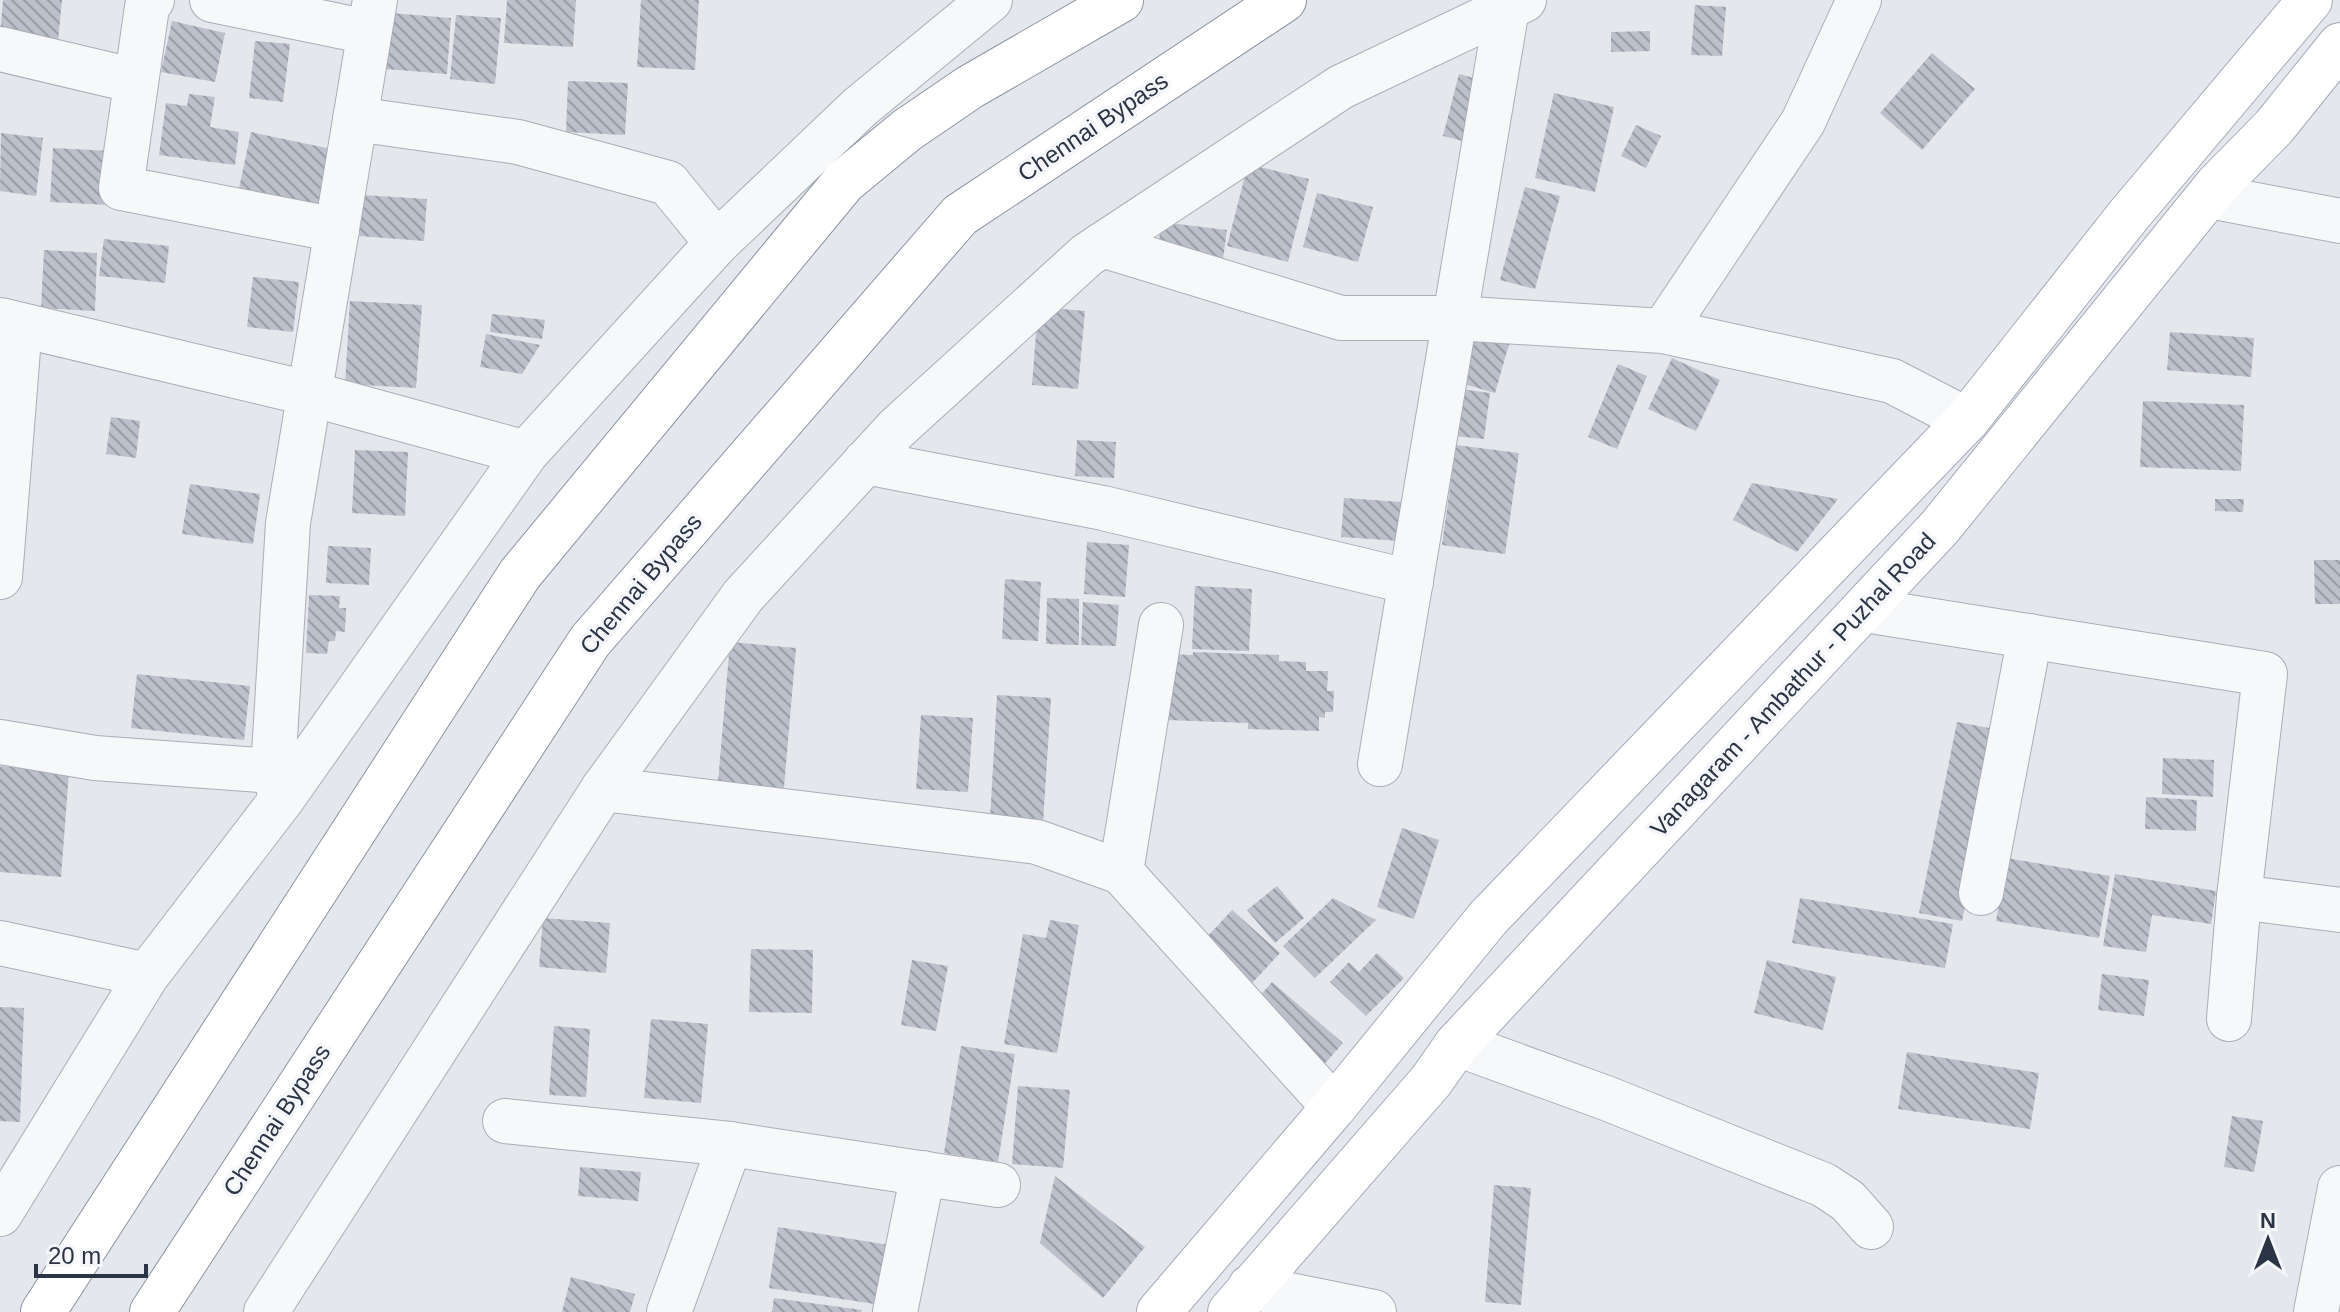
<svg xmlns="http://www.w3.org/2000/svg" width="2340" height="1312" font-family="Arial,sans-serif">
	<defs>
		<pattern id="building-back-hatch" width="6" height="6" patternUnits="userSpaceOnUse" patternTransform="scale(2)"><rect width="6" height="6" fill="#bbc0ca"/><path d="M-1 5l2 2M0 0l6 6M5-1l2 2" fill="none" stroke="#989da6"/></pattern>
	</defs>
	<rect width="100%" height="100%" fill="#e4e7ec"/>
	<g fill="url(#building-back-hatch)">
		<path d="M 3,0 L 62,0 L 57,52 L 0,36 Z"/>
		<path d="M 507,0 L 576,0 L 573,47 L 504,43 Z"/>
		<path d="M 641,0 L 699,0 L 695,70 L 637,67 Z"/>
		<path d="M 1695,5 L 1726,7 L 1722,56 L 1691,55 Z"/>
		<path d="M 391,13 L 451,18 L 447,74 L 386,69 Z"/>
		<path d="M 456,15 L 501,18 L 495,84 L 450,79 Z"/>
		<path d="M 172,21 L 225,33 L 215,82 L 161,72 Z"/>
		<path d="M 1650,31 L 1650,51 L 1611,52 L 1611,32 Z"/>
		<path d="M 255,41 L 290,44 L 283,102 L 249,98 Z"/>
		<path d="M 1932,53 L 1975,89 L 1922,150 L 1880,113 Z"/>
		<path d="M 1459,74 L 1485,81 L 1470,143 L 1443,136 Z"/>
		<path d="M 568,81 L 628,83 L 625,135 L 566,132 Z"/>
		<path d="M 1554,93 L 1614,107 L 1595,192 L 1535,178 Z"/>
		<path d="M 189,94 L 215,97 L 210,127 L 239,132 L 235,165 L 159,155 L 166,103 L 187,106 Z"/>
		<path d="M 1636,125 L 1661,136 L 1646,168 L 1621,156 Z"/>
		<path d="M 251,132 L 336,150 L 324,211 L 238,193 Z"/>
		<path d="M 1,133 L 43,138 L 36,196 L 0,191 Z"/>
		<path d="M 53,148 L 112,151 L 109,205 L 50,202 Z"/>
		<path d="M 1248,164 L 1309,179 L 1288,262 L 1227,246 Z"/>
		<path d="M 1525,187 L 1560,196 L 1535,289 L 1500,280 Z"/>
		<path d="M 1317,193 L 1373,207 L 1358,262 L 1303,247 Z"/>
		<path d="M 362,195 L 427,199 L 424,241 L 359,236 Z"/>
		<path d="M 1161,222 L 1227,230 L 1223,259 L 1158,250 Z"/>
		<path d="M 104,239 L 169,246 L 165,283 L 99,276 Z"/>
		<path d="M 44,250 L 97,253 L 95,311 L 41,308 Z"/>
		<path d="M 253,277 L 299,282 L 293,332 L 247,327 Z"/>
		<path d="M 350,301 L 422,305 L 416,388 L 345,384 Z"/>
		<path d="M 1038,307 L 1085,311 L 1078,389 L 1032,385 Z"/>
		<path d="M 492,314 L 545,320 L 542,339 L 490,332 Z"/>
		<path d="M 1472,330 L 1510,341 L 1495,393 L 1457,382 Z"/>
		<path d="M 2170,332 L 2254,338 L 2251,377 L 2167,370 Z"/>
		<path d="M 486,334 L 540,345 L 522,374 L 480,367 Z"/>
		<path d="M 1672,358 L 1720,380 L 1696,431 L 1648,409 Z"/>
		<path d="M 1618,364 L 1647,376 L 1617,449 L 1588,437 Z"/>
		<path d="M 1460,389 L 1490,393 L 1484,439 L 1454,436 Z"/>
		<path d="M 2143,401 L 2244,405 L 2241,471 L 2140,467 Z"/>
		<path d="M 111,417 L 140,421 L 136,458 L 106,454 Z"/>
		<path d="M 1077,440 L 1116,442 L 1114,478 L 1075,476 Z"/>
		<path d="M 1456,445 L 1519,453 L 1505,554 L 1442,545 Z"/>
		<path d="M 355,450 L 408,452 L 405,516 L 352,513 Z"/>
		<path d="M 1752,483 L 1838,499 L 1797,552 L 1733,520 Z"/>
		<path d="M 190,484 L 260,494 L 253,544 L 182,534 Z"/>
		<path d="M 1344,498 L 1402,502 L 1400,541 L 1341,537 Z"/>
		<path d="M 2215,499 L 2244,499 L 2243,512 L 2215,511 Z"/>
		<path d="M 1087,542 L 1129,545 L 1125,597 L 1084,594 Z"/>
		<path d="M 328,546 L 371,548 L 369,585 L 326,583 Z"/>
		<path d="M 2314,560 L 2340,560 L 2340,604 L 2315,604 Z"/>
		<path d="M 1005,579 L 1041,582 L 1038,641 L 1002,639 Z"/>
		<path d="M 1195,586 L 1252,589 L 1249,651 L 1192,649 Z"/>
		<path d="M 309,595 L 340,596 L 339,608 L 346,608 L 345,632 L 336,631 L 335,641 L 329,641 L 327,654 L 306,653 Z"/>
		<path d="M 1047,598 L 1079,599 L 1079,645 L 1046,644 Z"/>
		<path d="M 1083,602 L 1119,605 L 1116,646 L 1081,645 Z"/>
		<path d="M 730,642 L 796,648 L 783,799 L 717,794 Z"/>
		<path d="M 1193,652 L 1279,655 L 1279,661 L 1306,662 L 1306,671 L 1328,671 L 1327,691 L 1334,691 L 1333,712 L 1325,712 L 1325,718 L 1319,717 L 1319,731 L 1248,729 L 1248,723 L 1166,720 L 1159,654 L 1193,655 Z"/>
		<path d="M 137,674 L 250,686 L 244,740 L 131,728 Z"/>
		<path d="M 997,695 L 1051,698 L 1043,823 L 990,820 Z"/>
		<path d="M 921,715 L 973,718 L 968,792 L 916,789 Z"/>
		<path d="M 1957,722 L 2000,730 L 1962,921 L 1919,913 Z"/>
		<path d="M 2163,758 L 2214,760 L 2213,797 L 2162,794 Z"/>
		<path d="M 0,766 L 69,772 L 61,877 L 0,872 Z"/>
		<path d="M 2146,797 L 2197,800 L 2196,831 L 2145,829 Z"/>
		<path d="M 1402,828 L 1439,840 L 1414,919 L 1377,907 Z"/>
		<path d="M 2007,858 L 2110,876 L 2099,938 L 1996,921 Z"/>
		<path d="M 2115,874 L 2216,891 L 2211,924 L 2152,915 L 2146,952 L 2103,946 Z"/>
		<path d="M 1277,886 L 1304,918 L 1275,943 L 1247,910 Z"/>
		<path d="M 1333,898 L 1376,920 L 1315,978 L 1283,946 Z"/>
		<path d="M 1800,898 L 1953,924 L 1945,968 L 1792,943 Z"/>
		<path d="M 1232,910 L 1280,953 L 1242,994 L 1194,951 Z"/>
		<path d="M 543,918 L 610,923 L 606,973 L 539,967 Z"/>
		<path d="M 1050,920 L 1079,925 L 1057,1053 L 1004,1044 L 1023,934 L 1046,938 Z"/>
		<path d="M 751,949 L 813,950 L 812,1013 L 749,1012 Z"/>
		<path d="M 1377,953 L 1404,978 L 1366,1016 L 1330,982 L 1349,962 L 1359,972 Z"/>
		<path d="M 912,960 L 948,966 L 936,1031 L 901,1025 Z"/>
		<path d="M 1767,960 L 1836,977 L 1823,1030 L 1754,1013 Z"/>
		<path d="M 2102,974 L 2149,980 L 2144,1016 L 2098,1010 Z"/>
		<path d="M 1272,982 L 1343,1043 L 1320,1069 L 1250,1007 Z"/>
		<path d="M 0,1007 L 24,1008 L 20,1122 L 0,1121 Z"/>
		<path d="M 651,1019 L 708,1024 L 701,1103 L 644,1098 Z"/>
		<path d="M 554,1026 L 590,1029 L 586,1097 L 549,1095 Z"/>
		<path d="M 961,1046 L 1015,1054 L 998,1162 L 944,1153 Z"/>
		<path d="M 1907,1052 L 2039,1073 L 2030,1129 L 1898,1109 Z"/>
		<path d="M 1018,1086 L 1070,1090 L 1063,1168 L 1012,1164 Z"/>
		<path d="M 2232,1116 L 2263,1121 L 2254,1172 L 2224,1167 Z"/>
		<path d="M 580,1167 L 641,1172 L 638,1201 L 578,1196 Z"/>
		<path d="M 1055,1176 L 1145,1247 L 1103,1298 L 1040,1243 Z"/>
		<path d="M 1494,1185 L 1531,1188 L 1521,1305 L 1485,1302 Z"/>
		<path d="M 778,1227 L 889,1245 L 881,1305 L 769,1288 Z"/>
		<path d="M 571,1277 L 635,1294 L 630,1312 L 562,1312 Z"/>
		<path d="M 774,1298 L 862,1310 L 861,1312 L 772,1312 Z"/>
	</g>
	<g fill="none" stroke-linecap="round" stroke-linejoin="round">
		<defs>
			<g id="minor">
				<path d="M 152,0 L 147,7 L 121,188 L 337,230"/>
				<path d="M 212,0 L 368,32"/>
				<path d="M 0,49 L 136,81"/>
				<path d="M 355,119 L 518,142 L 668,183 L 717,243"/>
				<path d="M 2209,196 L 2340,221"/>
				<path d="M 1102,245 L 1341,318 L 1455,318 L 1663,331 L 1892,381 L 1967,420"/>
				<path d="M 0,320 L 311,394 L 526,453"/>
				<path d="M 1663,331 L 1803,122 L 1859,0"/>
				<path d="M 865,462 L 1103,508 L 1411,582"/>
				<path d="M 0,577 L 20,325"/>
				<path d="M 1865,610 L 2265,674 L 2239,897 L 2229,1019"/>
				<path d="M 0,742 L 95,758 L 273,771"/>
				<path d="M 1380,764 L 1507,8"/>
				<path d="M 603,789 L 1037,842 L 1121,872 L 1334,1107"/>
				<path d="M 282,799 L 273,771 L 288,523 L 375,0"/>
				<path d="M 1121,872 L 1161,625"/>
				<path d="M 1981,893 L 2030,636"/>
				<path d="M 2239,897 L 2340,910"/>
				<path d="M 0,943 L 147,975"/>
				<path d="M 1457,1044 L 1606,1098 L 1824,1185 L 1848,1201 L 1871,1227"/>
				<path d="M 505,1121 L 730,1144 L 998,1185"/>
				<path d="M 0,1214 L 147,975 L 282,799 L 526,453 L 717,243 L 860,107 L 990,0"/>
				<path d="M 1250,1287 L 1374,1312"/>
				<path d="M 266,1312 L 603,789 L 743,596 L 896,429 L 1087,255 L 1341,87 L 1524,0"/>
				<path d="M 669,1312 L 730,1144"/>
				<path d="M 895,1312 L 923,1173"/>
				<path d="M 2316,1312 L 2340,1188"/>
			</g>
			<g id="major">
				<path d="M 1159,1312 L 1334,1107 L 1488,918 L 1967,420 L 2128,216 L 2310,0"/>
				<path d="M 1230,1312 L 1431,1081 L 1457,1044 L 1940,527 L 2217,185 L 2274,127 L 2340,45"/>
			</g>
			<g id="highway">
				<path d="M 43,1312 L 520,574 L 844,182 L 907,130 L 970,87 L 1121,0"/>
				<path d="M 152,1312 L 590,641 L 960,215 L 1284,0"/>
			</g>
		</defs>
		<use href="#minor" stroke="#a9aeb7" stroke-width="46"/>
		<use href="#major" stroke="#a3abb8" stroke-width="46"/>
		<use href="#highway" stroke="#8b94a3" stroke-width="46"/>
		<use href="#minor" stroke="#f7f8fa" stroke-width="44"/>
		<use href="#major" stroke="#fff" stroke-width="44"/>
		<use href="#highway" stroke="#fff" stroke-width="44"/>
	</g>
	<g text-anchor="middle" stroke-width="7" stroke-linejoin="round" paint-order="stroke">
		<g font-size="24" fill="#2b3445" stroke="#f4f6f9">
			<text transform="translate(1093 127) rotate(-34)" y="8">Chennai Bypass</text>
			<text transform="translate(641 584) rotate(-50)" y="8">Chennai Bypass</text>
			<text transform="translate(1793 685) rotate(-47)" y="8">Vanagaram - Ambathur - Puzhal Road</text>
			<text transform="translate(277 1120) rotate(-57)" y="8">Chennai Bypass</text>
		</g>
	</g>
	<g transform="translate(2268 1240)" stroke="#f4f6f9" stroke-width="6" paint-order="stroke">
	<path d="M0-6L14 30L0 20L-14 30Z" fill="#2b3445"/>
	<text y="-12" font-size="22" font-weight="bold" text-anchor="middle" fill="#2b3445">N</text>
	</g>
	<path d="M36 1264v12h110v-12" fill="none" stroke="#2b3445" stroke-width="4"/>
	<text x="48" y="1264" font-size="24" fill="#2b3445" stroke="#f4f6f9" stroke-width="6" paint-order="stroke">20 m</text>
</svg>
